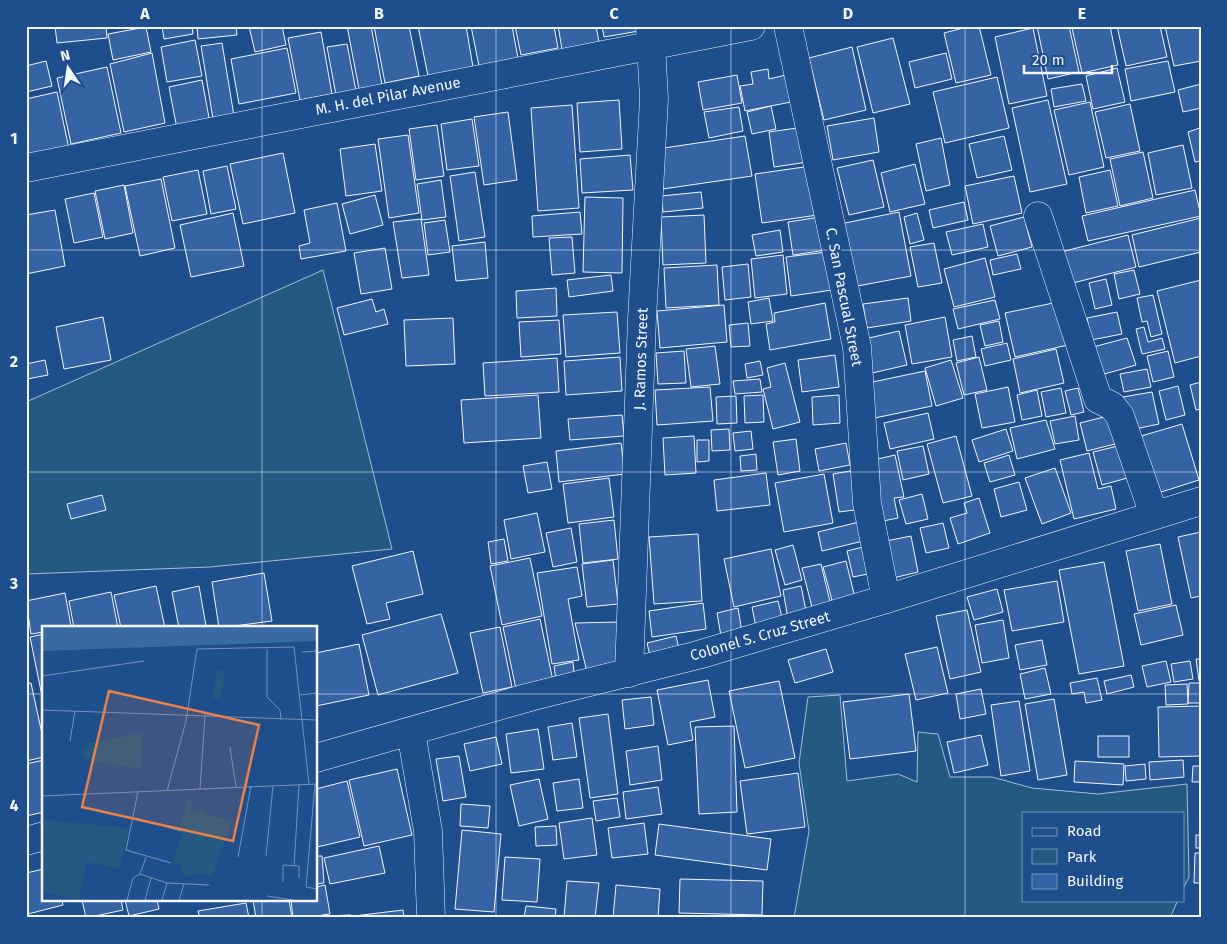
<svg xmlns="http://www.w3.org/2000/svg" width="1227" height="944" font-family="'Fira Sans',sans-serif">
	<rect width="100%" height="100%" fill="#1f4e8c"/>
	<g fill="#245a82" stroke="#a8bbd7">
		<path d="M 323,270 L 392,549 L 210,567 L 26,574 L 26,402 Z"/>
		<path d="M 840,695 L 847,781 L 898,774 L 917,782 L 918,732 L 938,734 L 950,777 L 992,777 L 1032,788 L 1098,794 L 1187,784 L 1189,877 L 1183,889 L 1183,813 L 1023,813 L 1023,900 L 1178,900 L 1170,918 L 794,918 L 809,831 L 799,763 L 808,697 Z"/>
	</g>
	<g fill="#3563a3" stroke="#f2f6ff">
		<path d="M 55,26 L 106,26 L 107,38 L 57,43 Z"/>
		<path d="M 162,26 L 192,26 L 193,34 L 164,39 Z"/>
		<path d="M 197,26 L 236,26 L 237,35 L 198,39 Z"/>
		<path d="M 249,26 L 282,26 L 286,45 L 255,52 Z"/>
		<path d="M 347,26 L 371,26 L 382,85 L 359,89 Z"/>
		<path d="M 374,26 L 409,26 L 419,76 L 385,83 Z"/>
		<path d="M 418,26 L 466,26 L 473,67 L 428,76 Z"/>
		<path d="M 471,26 L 512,26 L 518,58 L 479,66 Z"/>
		<path d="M 515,26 L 554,26 L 558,48 L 521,55 Z"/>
		<path d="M 558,26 L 596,26 L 599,42 L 562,49 Z"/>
		<path d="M 602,26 L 645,26 L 645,30 L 604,37 Z"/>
		<path d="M 971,26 L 979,26 L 991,75 L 956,83 L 944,33 Z"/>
		<path d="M 1037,26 L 1069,26 L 1079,72 L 1048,79 Z"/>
		<path d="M 1083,26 L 1110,26 L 1118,65 L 1082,73 L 1072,28 Z"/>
		<path d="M 1117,26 L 1160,26 L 1167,57 L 1126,66 Z"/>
		<path d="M 1165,26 L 1201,26 L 1201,61 L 1174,66 Z"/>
		<path d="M 146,27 L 151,52 L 113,60 L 108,34 Z"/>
		<path d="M 1033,28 L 1047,96 L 1009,104 L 995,37 Z"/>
		<path d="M 321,32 L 332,94 L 300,100 L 288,38 Z"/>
		<path d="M 893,38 L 910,104 L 873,113 L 857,47 Z"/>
		<path d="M 195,40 L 202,76 L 167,82 L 161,47 Z"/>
		<path d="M 222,43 L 234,116 L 213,119 L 201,46 Z"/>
		<path d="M 347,44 L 356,91 L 336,95 L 327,47 Z"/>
		<path d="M 852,47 L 866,110 L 824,120 L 809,58 Z"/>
		<path d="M 287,48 L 296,93 L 239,104 L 231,59 Z"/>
		<path d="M 152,53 L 165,123 L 124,132 L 110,64 Z"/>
		<path d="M 946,53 L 952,79 L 915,88 L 909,62 Z"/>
		<path d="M 46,61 L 52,86 L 26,92 L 26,66 Z"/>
		<path d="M 1168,61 L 1175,92 L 1131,101 L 1125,69 Z"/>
		<path d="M 107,67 L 121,133 L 71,144 L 57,78 Z"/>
		<path d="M 1117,68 L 1125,102 L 1093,109 L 1086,76 Z"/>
		<path d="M 768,69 L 769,79 L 786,75 L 791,102 L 745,111 L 740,86 L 753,84 L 751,72 Z"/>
		<path d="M 737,75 L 742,103 L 703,110 L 698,82 Z"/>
		<path d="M 997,77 L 1009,128 L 945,143 L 933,92 Z"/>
		<path d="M 202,80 L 210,123 L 177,129 L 169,87 Z"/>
		<path d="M 1082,84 L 1086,101 L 1054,107 L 1051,89 Z"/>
		<path d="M 1201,84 L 1201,108 L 1183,112 L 1178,90 Z"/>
		<path d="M 57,92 L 69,149 L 26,159 L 26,99 Z"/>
		<path d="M 619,100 L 622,149 L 580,152 L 577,103 Z"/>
		<path d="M 1048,100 L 1067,184 L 1030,192 L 1012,108 Z"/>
		<path d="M 1090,102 L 1104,167 L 1069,175 L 1054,110 Z"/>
		<path d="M 1130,104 L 1140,151 L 1106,158 L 1095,112 Z"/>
		<path d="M 572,105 L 579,208 L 538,211 L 531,108 Z"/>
		<path d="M 771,106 L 776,129 L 752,134 L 747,112 Z"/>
		<path d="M 739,107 L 743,131 L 709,138 L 704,112 Z"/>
		<path d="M 508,112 L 517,180 L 484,185 L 474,117 Z"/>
		<path d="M 874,118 L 879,152 L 833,160 L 827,126 Z"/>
		<path d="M 472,119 L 479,166 L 447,170 L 441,124 Z"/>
		<path d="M 437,125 L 444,176 L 416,180 L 409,129 Z"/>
		<path d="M 804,127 L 808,162 L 774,167 L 769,132 Z"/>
		<path d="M 1200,128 L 1201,161 L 1195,162 L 1188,132 Z"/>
		<path d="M 408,135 L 419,213 L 389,218 L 378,139 Z"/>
		<path d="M 745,136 L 752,176 L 663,189 L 657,149 Z"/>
		<path d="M 1004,136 L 1012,170 L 977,178 L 969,144 Z"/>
		<path d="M 941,138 L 950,185 L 926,191 L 916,144 Z"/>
		<path d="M 375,144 L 382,191 L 346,196 L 340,149 Z"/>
		<path d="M 1183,145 L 1192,188 L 1156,195 L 1148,153 Z"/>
		<path d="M 1143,152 L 1153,198 L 1120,206 L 1110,159 Z"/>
		<path d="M 283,153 L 295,213 L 243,224 L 230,164 Z"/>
		<path d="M 630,155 L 633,190 L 582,193 L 580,159 Z"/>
		<path d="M 873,160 L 884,207 L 849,215 L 837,168 Z"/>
		<path d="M 915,164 L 925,204 L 890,212 L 881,173 Z"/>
		<path d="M 227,166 L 236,209 L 211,214 L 203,171 Z"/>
		<path d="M 811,166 L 818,215 L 762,223 L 755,174 Z"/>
		<path d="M 198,170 L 207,214 L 172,221 L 163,177 Z"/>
		<path d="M 1110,170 L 1118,206 L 1086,213 L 1079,177 Z"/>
		<path d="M 475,172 L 485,237 L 459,241 L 450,176 Z"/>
		<path d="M 1014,176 L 1022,213 L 973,224 L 965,186 Z"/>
		<path d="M 161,179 L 175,248 L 140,256 L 125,186 Z"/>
		<path d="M 441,180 L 446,217 L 422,220 L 417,184 Z"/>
		<path d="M 124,185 L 133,233 L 105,239 L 95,191 Z"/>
		<path d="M 1195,190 L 1201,216 L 1088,241 L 1082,216 Z"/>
		<path d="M 701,192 L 703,208 L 663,212 L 661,196 Z"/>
		<path d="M 94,193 L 103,237 L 74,243 L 65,199 Z"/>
		<path d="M 375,195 L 383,225 L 350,234 L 342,204 Z"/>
		<path d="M 585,197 L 623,198 L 622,273 L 583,272 Z"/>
		<path d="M 964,202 L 968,220 L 933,228 L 929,210 Z"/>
		<path d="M 337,203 L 346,251 L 301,259 L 299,246 L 310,243 L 304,210 Z"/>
		<path d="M 55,210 L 65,266 L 26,274 L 26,215 Z"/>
		<path d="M 580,212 L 582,234 L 533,237 L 532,216 Z"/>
		<path d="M 899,212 L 911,276 L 852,287 L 840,224 Z"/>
		<path d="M 233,213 L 244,266 L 191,277 L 180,225 Z"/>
		<path d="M 917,213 L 924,240 L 910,244 L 904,217 Z"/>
		<path d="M 704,215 L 706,263 L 663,265 L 661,217 Z"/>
		<path d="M 820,217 L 826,250 L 793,255 L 788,222 Z"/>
		<path d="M 1024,217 L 1032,247 L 998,256 L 990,226 Z"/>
		<path d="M 1201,218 L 1201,252 L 1139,267 L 1132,235 Z"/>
		<path d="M 421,219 L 429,275 L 402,278 L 393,222 Z"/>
		<path d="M 445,220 L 450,252 L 428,255 L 424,223 Z"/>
		<path d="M 983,224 L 988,247 L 952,255 L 946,232 Z"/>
		<path d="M 780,230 L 783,252 L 756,256 L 752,235 Z"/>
		<path d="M 1128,235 L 1136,267 L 1065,285 L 1057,253 Z"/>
		<path d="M 572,237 L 575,273 L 552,275 L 549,238 Z"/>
		<path d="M 485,242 L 488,278 L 456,281 L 452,246 Z"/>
		<path d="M 934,243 L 942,283 L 918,287 L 910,247 Z"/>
		<path d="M 385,248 L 392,289 L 361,294 L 354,253 Z"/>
		<path d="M 827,252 L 832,290 L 791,296 L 786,257 Z"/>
		<path d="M 1017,254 L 1021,269 L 993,275 L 990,260 Z"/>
		<path d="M 783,255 L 787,294 L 755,298 L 751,259 Z"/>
		<path d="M 985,258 L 995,297 L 954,307 L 944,269 Z"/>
		<path d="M 748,264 L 751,297 L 725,300 L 722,267 Z"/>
		<path d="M 717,265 L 719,305 L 666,308 L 664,268 Z"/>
		<path d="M 1134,270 L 1140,294 L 1119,299 L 1114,274 Z"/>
		<path d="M 611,275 L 613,291 L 569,297 L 567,280 Z"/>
		<path d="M 1106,279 L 1112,305 L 1095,309 L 1089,283 Z"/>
		<path d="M 1201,280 L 1201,356 L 1175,363 L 1157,291 Z"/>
		<path d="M 556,288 L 557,316 L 517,318 L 516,291 Z"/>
		<path d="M 1153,295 L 1162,334 L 1151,337 L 1147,321 L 1142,322 L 1137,298 Z"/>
		<path d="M 769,298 L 773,321 L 751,324 L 748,302 Z"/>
		<path d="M 908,298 L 911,321 L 867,328 L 863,304 Z"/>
		<path d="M 372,299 L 376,312 L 384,309 L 388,324 L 344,335 L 337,308 Z"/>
		<path d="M 995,300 L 1000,319 L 958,329 L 953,309 Z"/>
		<path d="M 1058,302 L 1068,345 L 1015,357 L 1005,313 Z"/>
		<path d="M 825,303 L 831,339 L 770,350 L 766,324 L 775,322 L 774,313 Z"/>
		<path d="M 724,305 L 727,342 L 660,348 L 657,311 Z"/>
		<path d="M 617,312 L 620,353 L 566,357 L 563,315 Z"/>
		<path d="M 1117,312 L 1122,334 L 1091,340 L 1087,318 Z"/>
		<path d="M 103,317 L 111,360 L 64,369 L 56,327 Z"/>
		<path d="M 945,317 L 952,357 L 912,364 L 905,325 Z"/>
		<path d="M 453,318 L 455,364 L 406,366 L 404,320 Z"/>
		<path d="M 559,320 L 561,354 L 521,357 L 519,322 Z"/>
		<path d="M 999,321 L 1003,342 L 985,346 L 980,325 Z"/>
		<path d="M 748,323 L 750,346 L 731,347 L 729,325 Z"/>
		<path d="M 1144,327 L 1148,342 L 1162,338 L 1165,349 L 1142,354 L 1136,329 Z"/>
		<path d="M 899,331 L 907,365 L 872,373 L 865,339 Z"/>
		<path d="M 972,336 L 976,357 L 957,361 L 953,340 Z"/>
		<path d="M 1127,338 L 1136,365 L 1101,375 L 1093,347 Z"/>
		<path d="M 1007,343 L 1011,360 L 985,366 L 981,349 Z"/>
		<path d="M 715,346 L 720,384 L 691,387 L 686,349 Z"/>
		<path d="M 1056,349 L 1064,383 L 1020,393 L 1013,359 Z"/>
		<path d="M 684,351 L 686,383 L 658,384 L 656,353 Z"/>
		<path d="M 1168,351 L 1174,377 L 1153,382 L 1147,356 Z"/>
		<path d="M 835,355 L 839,387 L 802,392 L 798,360 Z"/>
		<path d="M 620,357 L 622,391 L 566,395 L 564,361 Z"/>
		<path d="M 979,357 L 987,390 L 964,395 L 956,363 Z"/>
		<path d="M 557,358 L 559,392 L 485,396 L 483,363 Z"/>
		<path d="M 45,360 L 48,375 L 27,379 L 26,364 Z"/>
		<path d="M 951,360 L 963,398 L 936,406 L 925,368 Z"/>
		<path d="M 760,361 L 763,375 L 747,378 L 745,364 Z"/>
		<path d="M 785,363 L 800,422 L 773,429 L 763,389 L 771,387 L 767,368 Z"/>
		<path d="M 1147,369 L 1151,387 L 1124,392 L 1120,374 Z"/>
		<path d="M 925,371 L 932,406 L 870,419 L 863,384 Z"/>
		<path d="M 760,379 L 762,392 L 735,394 L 733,381 Z"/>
		<path d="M 1201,382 L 1201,409 L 1196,410 L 1190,385 Z"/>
		<path d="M 1178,386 L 1185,415 L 1166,420 L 1159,391 Z"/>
		<path d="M 710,387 L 713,421 L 657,425 L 655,390 Z"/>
		<path d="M 1008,387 L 1015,422 L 982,428 L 975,394 Z"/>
		<path d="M 1061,388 L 1066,413 L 1046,417 L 1041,392 Z"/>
		<path d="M 1078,388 L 1084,412 L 1071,415 L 1065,391 Z"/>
		<path d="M 1037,390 L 1042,416 L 1022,420 L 1017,395 Z"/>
		<path d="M 1152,392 L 1159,424 L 1130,430 L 1123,397 Z"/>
		<path d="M 538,395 L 541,438 L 464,443 L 461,400 Z"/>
		<path d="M 763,395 L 764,422 L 745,423 L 744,396 Z"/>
		<path d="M 839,395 L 840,423 L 813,425 L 812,397 Z"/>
		<path d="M 736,396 L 737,423 L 717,424 L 716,397 Z"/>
		<path d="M 928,413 L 934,439 L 890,449 L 884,423 Z"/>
		<path d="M 622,415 L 624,436 L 570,440 L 568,419 Z"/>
		<path d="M 1112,415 L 1119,443 L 1087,451 L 1080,423 Z"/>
		<path d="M 1075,416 L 1079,440 L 1055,444 L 1050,421 Z"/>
		<path d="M 1046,420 L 1055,449 L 1017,459 L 1010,428 Z"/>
		<path d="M 1182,424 L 1199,480 L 1155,494 L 1138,437 Z"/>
		<path d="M 729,429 L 730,450 L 712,451 L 711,430 Z"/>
		<path d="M 1006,429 L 1013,451 L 979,462 L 972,440 Z"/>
		<path d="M 751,431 L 753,449 L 735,451 L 733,433 Z"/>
		<path d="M 694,436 L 696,473 L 665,475 L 663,438 Z"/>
		<path d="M 956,436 L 972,496 L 943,503 L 927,444 Z"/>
		<path d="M 796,439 L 800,471 L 778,475 L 773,442 Z"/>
		<path d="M 697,440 L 709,440 L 709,461 L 697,462 Z"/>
		<path d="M 621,443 L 625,474 L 559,482 L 556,451 Z"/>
		<path d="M 846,443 L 850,465 L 819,471 L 815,449 Z"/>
		<path d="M 1122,445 L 1131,477 L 1102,485 L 1093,452 Z"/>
		<path d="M 923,446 L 929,474 L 903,480 L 897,451 Z"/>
		<path d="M 1089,453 L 1098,489 L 1111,486 L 1116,509 L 1074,519 L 1060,460 Z"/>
		<path d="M 756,454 L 757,470 L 741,471 L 740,456 Z"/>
		<path d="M 895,455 L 904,497 L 894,498 L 898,518 L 878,522 L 865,462 Z"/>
		<path d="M 1009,455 L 1015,475 L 990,482 L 984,463 Z"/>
		<path d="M 547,462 L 552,489 L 528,493 L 523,466 Z"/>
		<path d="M 1055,468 L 1071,513 L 1042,524 L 1025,478 Z"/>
		<path d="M 856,470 L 862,509 L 839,512 L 833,474 Z"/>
		<path d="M 766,473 L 770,505 L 717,511 L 714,480 Z"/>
		<path d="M 824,474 L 833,523 L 784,532 L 775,483 Z"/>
		<path d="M 609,478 L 614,517 L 568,523 L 563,484 Z"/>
		<path d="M 1019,482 L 1027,510 L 1001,517 L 994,489 Z"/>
		<path d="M 922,494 L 928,519 L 906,524 L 899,500 Z"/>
		<path d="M 102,495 L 106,510 L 71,519 L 67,504 Z"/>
		<path d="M 979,498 L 990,533 L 958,544 L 950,518 L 967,513 L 964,503 Z"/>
		<path d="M 537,513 L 545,552 L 511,559 L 504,520 Z"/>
		<path d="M 614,520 L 618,559 L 583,563 L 579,524 Z"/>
		<path d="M 859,522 L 863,541 L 822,551 L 818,532 Z"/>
		<path d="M 943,523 L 949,548 L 926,553 L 920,528 Z"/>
		<path d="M 571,528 L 577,562 L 553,567 L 546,533 Z"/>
		<path d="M 1201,532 L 1201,596 L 1191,598 L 1178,537 Z"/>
		<path d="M 698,534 L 702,601 L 654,604 L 649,537 Z"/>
		<path d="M 911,536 L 918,572 L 889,579 L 881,542 Z"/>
		<path d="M 504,539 L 508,561 L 491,564 L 488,542 Z"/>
		<path d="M 1160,544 L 1172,604 L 1138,611 L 1126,551 Z"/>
		<path d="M 793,545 L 802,580 L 785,585 L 775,550 Z"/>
		<path d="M 867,546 L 873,573 L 853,577 L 847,551 Z"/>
		<path d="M 771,549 L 781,596 L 734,607 L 724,559 Z"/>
		<path d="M 413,551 L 423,594 L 386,603 L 390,619 L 367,624 L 352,566 Z"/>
		<path d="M 530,558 L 542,616 L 502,625 L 490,566 Z"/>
		<path d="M 613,560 L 618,604 L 587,607 L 582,564 Z"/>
		<path d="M 846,561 L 855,598 L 833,604 L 823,567 Z"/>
		<path d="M 1104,562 L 1124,666 L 1079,674 L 1059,570 Z"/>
		<path d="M 821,564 L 831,606 L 813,611 L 802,568 Z"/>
		<path d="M 577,567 L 582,596 L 568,599 L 579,660 L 552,664 L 537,573 Z"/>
		<path d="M 264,573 L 272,621 L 219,628 L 212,582 Z"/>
		<path d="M 1057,581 L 1064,622 L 1012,631 L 1004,590 Z"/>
		<path d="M 156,586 L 165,628 L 121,628 L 114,595 Z"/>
		<path d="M 199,586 L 206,626 L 179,628 L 172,592 Z"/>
		<path d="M 801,586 L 808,621 L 789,625 L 783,590 Z"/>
		<path d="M 997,589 L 1003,612 L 974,620 L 967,597 Z"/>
		<path d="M 111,592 L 118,628 L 74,628 L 69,601 Z"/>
		<path d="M 65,593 L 71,626 L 44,628 L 44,632 L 31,634 L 26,601 Z"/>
		<path d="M 778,601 L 784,626 L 757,632 L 752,607 Z"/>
		<path d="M 703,603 L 706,629 L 652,637 L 649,611 Z"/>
		<path d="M 1176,605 L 1183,635 L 1141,645 L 1134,614 Z"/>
		<path d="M 738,608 L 742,632 L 721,636 L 717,613 Z"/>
		<path d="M 967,610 L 981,672 L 950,679 L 936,616 Z"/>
		<path d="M 441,614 L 458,673 L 378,695 L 362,635 Z"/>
		<path d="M 540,619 L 553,681 L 516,689 L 503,627 Z"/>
		<path d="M 1003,620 L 1009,658 L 982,663 L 975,625 Z"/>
		<path d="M 620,622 L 622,672 L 589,680 L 575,623 Z"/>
		<path d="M 500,627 L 512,687 L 483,693 L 470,633 Z"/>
		<path d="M 44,634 L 44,696 L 42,696 L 30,637 Z"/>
		<path d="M 676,636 L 681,657 L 652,664 L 647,643 Z"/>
		<path d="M 1042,640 L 1047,665 L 1020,670 L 1015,645 Z"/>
		<path d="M 359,644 L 369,695 L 316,706 L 316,653 Z"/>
		<path d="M 937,647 L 948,693 L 916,700 L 905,654 Z"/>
		<path d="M 826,649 L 833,672 L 795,683 L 788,660 Z"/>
		<path d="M 1196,659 L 1201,659 L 1201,681 L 1199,681 Z"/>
		<path d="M 1166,661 L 1171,682 L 1147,687 L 1142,666 Z"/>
		<path d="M 1190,661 L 1193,679 L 1174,682 L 1171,664 Z"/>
		<path d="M 573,662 L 574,672 L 557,688 L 554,666 Z"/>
		<path d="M 1045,668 L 1051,694 L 1025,699 L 1020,674 Z"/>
		<path d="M 1131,675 L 1134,687 L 1107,694 L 1104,681 Z"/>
		<path d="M 1097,678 L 1102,700 L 1086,703 L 1084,692 L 1072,694 L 1070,683 Z"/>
		<path d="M 708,680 L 715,717 L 690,722 L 693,740 L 668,745 L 657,690 Z"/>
		<path d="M 779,681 L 795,758 L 745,768 L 729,691 Z"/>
		<path d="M 31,683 L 44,743 L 44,757 L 26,761 L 26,684 Z"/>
		<path d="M 1189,683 L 1201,683 L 1201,703 L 1188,703 Z"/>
		<path d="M 1187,684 L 1188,704 L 1166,705 L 1165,685 Z"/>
		<path d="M 981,689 L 986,714 L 960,719 L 956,694 Z"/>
		<path d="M 909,694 L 916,751 L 850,759 L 843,702 Z"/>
		<path d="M 651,697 L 654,725 L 625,729 L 622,700 Z"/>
		<path d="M 1054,699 L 1067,775 L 1038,780 L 1025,704 Z"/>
		<path d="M 1019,701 L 1030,771 L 1001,776 L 991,705 Z"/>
		<path d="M 1201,706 L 1201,756 L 1159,757 L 1158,707 Z"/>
		<path d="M 608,714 L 618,794 L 590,798 L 579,718 Z"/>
		<path d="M 572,723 L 577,757 L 553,760 L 548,727 Z"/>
		<path d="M 734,726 L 737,812 L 699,814 L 695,727 Z"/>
		<path d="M 538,729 L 544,769 L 511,773 L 506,734 Z"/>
		<path d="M 981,735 L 988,765 L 954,773 L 947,742 Z"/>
		<rect x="1098" y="736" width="31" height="21"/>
		<path d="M 496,737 L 502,764 L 470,771 L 464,744 Z"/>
		<path d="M 658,746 L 662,780 L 630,785 L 626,751 Z"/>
		<path d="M 459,756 L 466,797 L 443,801 L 436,759 Z"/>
		<path d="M 44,760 L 44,812 L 26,816 L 26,764 Z"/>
		<path d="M 1183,760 L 1184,777 L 1150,780 L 1149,762 Z"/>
		<path d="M 1075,761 L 1124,764 L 1123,785 L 1074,782 Z"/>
		<path d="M 1145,764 L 1146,779 L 1126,781 L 1125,766 Z"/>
		<path d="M 1193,766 L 1201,766 L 1201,782 L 1192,782 Z"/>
		<path d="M 397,769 L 412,835 L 364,846 L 349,780 Z"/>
		<path d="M 798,773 L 805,827 L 747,834 L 740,781 Z"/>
		<path d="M 539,779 L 548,819 L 519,826 L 510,785 Z"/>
		<path d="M 579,779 L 583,808 L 557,811 L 553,783 Z"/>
		<path d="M 347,781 L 360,837 L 317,847 L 316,789 Z"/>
		<path d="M 658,787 L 662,814 L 626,819 L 623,792 Z"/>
		<path d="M 617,798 L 620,817 L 596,821 L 593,801 Z"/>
		<path d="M 461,804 L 490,806 L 488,828 L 460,826 Z"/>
		<path d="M 592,818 L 597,855 L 564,859 L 559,823 Z"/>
		<path d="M 644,823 L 648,854 L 612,858 L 608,828 Z"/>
		<path d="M 659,824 L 771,839 L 767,870 L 655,855 Z"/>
		<path d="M 556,826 L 557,845 L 536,846 L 535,827 Z"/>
		<path d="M 462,830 L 501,834 L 494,912 L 455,909 Z"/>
		<rect x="1196" y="835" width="5" height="13"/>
		<path d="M 379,846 L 385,873 L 330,884 L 324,858 Z"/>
		<path d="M 1195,853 L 1201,853 L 1201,883 L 1194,883 Z"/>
		<path d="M 316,856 L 322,856 L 324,883 L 316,884 Z"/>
		<path d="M 505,857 L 540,859 L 537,902 L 502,900 Z"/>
		<path d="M 44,869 L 44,900 L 62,900 L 63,905 L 28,914 L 26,873 Z"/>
		<path d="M 680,879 L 763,881 L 762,915 L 679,913 Z"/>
		<path d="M 567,881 L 599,883 L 595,918 L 564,918 Z"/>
		<path d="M 325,885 L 330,914 L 322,915 L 322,918 L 293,918 L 291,900 L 316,900 L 316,887 Z"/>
		<path d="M 616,885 L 660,889 L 658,918 L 613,918 Z"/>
		<path d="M 82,900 L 121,900 L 123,910 L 86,918 Z"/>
		<path d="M 125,900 L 157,900 L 159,909 L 129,916 Z"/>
		<path d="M 253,900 L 289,900 L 292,918 L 256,918 Z"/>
		<path d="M 246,903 L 249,918 L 200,918 L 198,911 Z"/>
		<path d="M 526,906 L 556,909 L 555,918 L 524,918 Z"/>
		<path d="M 403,910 L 404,918 L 354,918 L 354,916 Z"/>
		<path d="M 351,915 L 352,918 L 324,918 L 324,916 Z"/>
	</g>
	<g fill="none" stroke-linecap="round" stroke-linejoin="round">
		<defs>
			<g id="minor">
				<path d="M 788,26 L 857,347 L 867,503 L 886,599"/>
				<path d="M 1038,216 L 1098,399 L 1112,406 L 1120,416 L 1154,515"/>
				<path d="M 629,673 L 642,319 L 654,99 L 650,26"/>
				<path d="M 411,732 L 428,831 L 431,918"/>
				<path d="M 316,758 L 530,697 L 698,655 L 886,599 L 1201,501"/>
				<path d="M 26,841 L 44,836"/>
			</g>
			<path id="major" d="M 26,168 L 751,26"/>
		</defs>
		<use href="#minor" stroke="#f2f6ff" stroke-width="29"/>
		<use href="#major" stroke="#f2f6ff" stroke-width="29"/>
		<use href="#minor" stroke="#1f4e8c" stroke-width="28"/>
		<use href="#major" stroke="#1f4e8c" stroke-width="28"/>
	</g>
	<path fill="none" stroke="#f2f6ff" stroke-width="1" stroke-opacity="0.55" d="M 262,26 L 262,628M 496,26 L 496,918M 731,26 L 731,918M 965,26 L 965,918M 26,250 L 1201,250M 26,472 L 1201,472M 26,694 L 44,694M 316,694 L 1201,694M 262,900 L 262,918"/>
	<g text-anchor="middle" stroke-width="4" stroke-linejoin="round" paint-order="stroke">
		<g font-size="15" fill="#f2f6ff" stroke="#1f4e8c">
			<text transform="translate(388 96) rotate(-11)" y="5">M. H. del Pilar Avenue</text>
			<text transform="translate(844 297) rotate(79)" y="5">C. San Pascual Street</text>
			<text transform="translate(641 359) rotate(-88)" y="5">J. Ramos Street</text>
			<text transform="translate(760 636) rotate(-16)" y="5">Colonel S. Cruz Street</text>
		</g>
	</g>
	<g transform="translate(42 626)">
		<rect width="275" height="275" fill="#1f4e8c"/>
		<path d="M 175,44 L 183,45 L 179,73 L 170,72 ZM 99,107 L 99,143 L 43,134 L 38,125 L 47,117 ZM 146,173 L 150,174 L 149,185 L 157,186 L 159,181 L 161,187 L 190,195 L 170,250 L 151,247 L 150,252 L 140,248 L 140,239 L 130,237 L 141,206 L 137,203 ZM 0,194 L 87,202 L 77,242 L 44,236 L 37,274 L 0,265 Z" fill="#245a82"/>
		<path d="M 0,1 L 275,1 L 275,15 L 0,25 Z" fill="#3b69a3"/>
		<path fill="none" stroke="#7391ba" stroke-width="1" d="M 225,23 L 225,71 L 238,84 L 239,94M 260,26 L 274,25 L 275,34M 0,50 L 102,35M 258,69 L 275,67M 0,84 L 275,94M 28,115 L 33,85M 188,121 L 194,161M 273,158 L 264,261 L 275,263M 158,163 L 163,89M 125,165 L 144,95 L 155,23 L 252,21 L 267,158M 96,166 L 84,224 L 129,237M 0,170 L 275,158M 93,192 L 139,205M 224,230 L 231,160M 196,231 L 209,160M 252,240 L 257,159M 98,248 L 104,231M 241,256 L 241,239 L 257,240 L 257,252M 225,270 L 251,274M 85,274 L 91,252 L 98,248 L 125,257 L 167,259M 103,274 L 109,252M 120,274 L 125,257M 137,274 L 142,258"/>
		<path fill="#ea8049" fill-opacity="0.15" stroke="#ea8049" stroke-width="2.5" d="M 67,65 L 217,99 L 191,215 L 40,181 Z"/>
		<rect width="275" height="275" fill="none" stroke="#f2f6ff" stroke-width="2.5"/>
	</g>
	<rect width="1227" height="944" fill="none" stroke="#1f4e8c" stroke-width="55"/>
	<rect x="1022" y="812" width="162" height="90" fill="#1f4e8c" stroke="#7391ba"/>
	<rect x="1032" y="828" width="25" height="8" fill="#1f4e8c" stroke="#7391ba"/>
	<text x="1067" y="836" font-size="15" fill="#f2f6ff">Road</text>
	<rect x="1032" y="849" width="25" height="15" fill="#245a82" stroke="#7391ba"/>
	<text x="1067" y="862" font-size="15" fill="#f2f6ff">Park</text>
	<rect x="1032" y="874" width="25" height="15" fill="#3563a3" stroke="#7391ba"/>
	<text x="1067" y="886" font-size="15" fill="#f2f6ff">Building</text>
	<g transform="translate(68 68) rotate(347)" stroke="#1f4e8c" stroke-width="4" paint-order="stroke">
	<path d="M0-4L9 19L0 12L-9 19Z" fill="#f2f6ff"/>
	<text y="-8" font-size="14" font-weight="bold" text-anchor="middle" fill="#f2f6ff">N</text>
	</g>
	<path d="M1024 65v8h88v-8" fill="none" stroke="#f2f6ff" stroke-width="2.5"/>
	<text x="1032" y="65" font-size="15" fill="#f2f6ff" stroke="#1f4e8c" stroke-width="4" paint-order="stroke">20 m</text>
	<rect x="28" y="28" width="1172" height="888" fill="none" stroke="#f2f6ff" stroke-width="2"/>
	<g font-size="16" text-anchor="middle" font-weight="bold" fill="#f2f6ff">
		<text x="145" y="19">A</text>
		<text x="379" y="19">B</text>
		<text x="614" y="19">C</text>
		<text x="848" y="19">D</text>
		<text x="1082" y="19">E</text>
		<text x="14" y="144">1</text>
		<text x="14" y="367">2</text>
		<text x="14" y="589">3</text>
		<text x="14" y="811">4</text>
	</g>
</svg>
